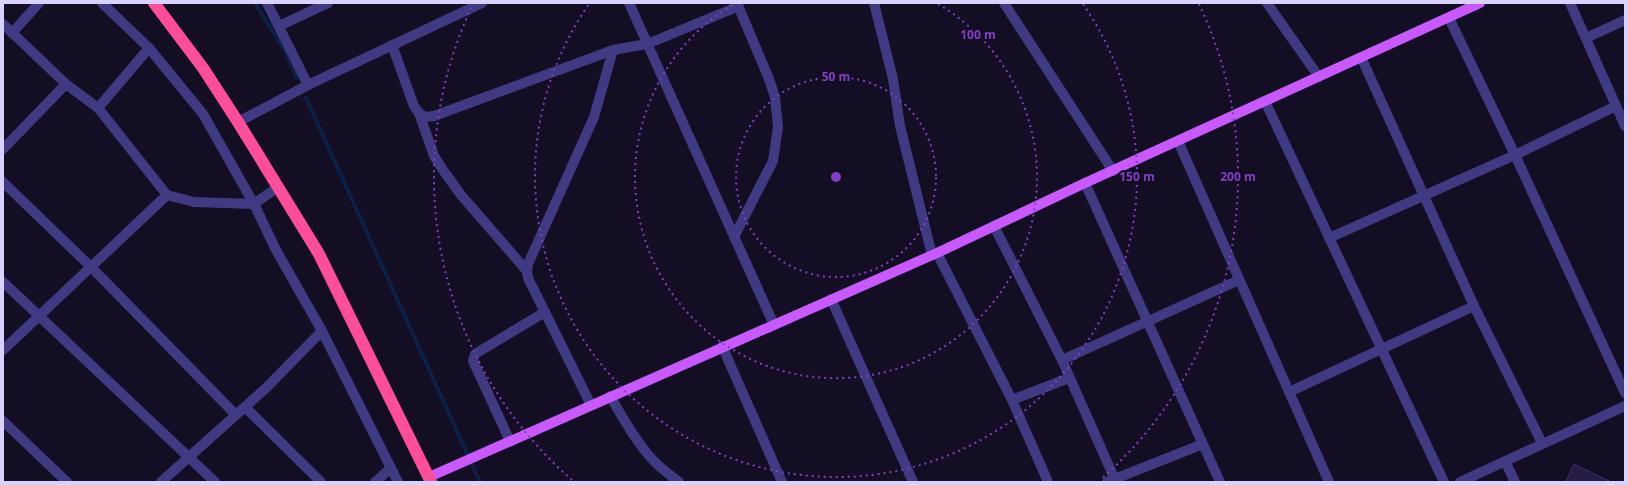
<svg xmlns="http://www.w3.org/2000/svg" width="1628" height="485" font-family="'Open Sans',sans-serif">
	<rect width="100%" height="100%" fill="#130e24"/>
	<g fill="none" stroke-linecap="round" stroke-linejoin="round">
		<g stroke="#0c1f46" stroke-width="4">
			<path d="M 255,3 L 286,53 L 297,78"/>
			<path d="M 306,98 L 480,482"/>
		</g>
	</g>
	<path fill="#251b45" stroke="#3d2d71" d="M 1574,464 L 1611,482 L 1566,482 Z"/>
	<g fill="none" stroke-linecap="round" stroke-linejoin="round">
		<g stroke="#403a83" stroke-width="10">
			<path d="M 102,3 L 149,48 L 203,114 L 254,204 L 276,250 L 322,331 L 398,482"/>
			<path d="M 267,3 L 308,85"/>
			<path d="M 629,3 L 774,325"/>
			<path d="M 874,3 L 893,79 L 900,126 L 932,255"/>
			<path d="M 1004,3 L 1113,171"/>
			<path d="M 1267,3 L 1319,77"/>
			<path d="M 1570,3 L 1625,126"/>
			<path d="M 1449,18 L 1515,155 L 1625,393"/>
			<path d="M 3,24 L 66,84 L 98,108 L 167,195"/>
			<path d="M 279,26 L 328,3"/>
			<path d="M 12,33 L 39,3"/>
			<path d="M 1586,38 L 1625,20"/>
			<path d="M 392,45 L 414,106 L 419,113 L 425,117 L 434,116 L 613,50"/>
			<path d="M 1361,57 L 1474,306 L 1542,443"/>
			<path d="M 1265,101 L 1444,482"/>
			<path d="M 98,108 L 149,48"/>
			<path d="M 419,113 L 434,156 L 443,170 L 461,195 L 527,271"/>
			<path d="M 238,122 L 308,85 L 482,3"/>
			<path d="M 1178,141 L 1329,482"/>
			<path d="M 3,149 L 66,84"/>
			<path d="M 3,182 L 91,267 L 236,415"/>
			<path d="M 1085,183 L 1220,482"/>
			<path d="M 994,226 L 1062,360 L 1116,482"/>
			<path d="M 734,237 L 773,161 L 778,127 L 775,97 L 769,79 L 737,3"/>
			<path d="M 1329,238 L 1515,155 L 1616,106"/>
			<path d="M 937,253 L 1012,400 L 1048,482"/>
			<path d="M 3,282 L 215,482"/>
			<path d="M 831,299 L 913,482"/>
			<path d="M 722,346 L 782,482"/>
			<path d="M 3,350 L 167,195 L 194,202 L 254,204 L 278,187"/>
			<path d="M 1062,360 L 1239,280"/>
			<path d="M 1289,392 L 1474,306"/>
			<path d="M 610,396 C 623,418 635,440 652,459 C 660,468 670,475 679,482"/>
			<path d="M 1012,400 L 1069,378"/>
			<path d="M 591,405 L 528,278 L 527,271 L 528,264 L 594,117 L 613,50 L 647,44 L 737,7"/>
			<path d="M 245,407 L 321,482"/>
			<path d="M 3,421 L 67,482"/>
			<path d="M 510,441 L 473,361 L 475,354 L 545,312"/>
			<path d="M 1505,461 L 1515,482"/>
			<path d="M 161,482 L 266,388 L 322,331"/>
			<path d="M 375,482 L 391,468"/>
			<path d="M 1107,482 L 1203,444"/>
			<path d="M 1460,482 L 1625,406"/>
		</g>
		<path stroke="#c859fe" stroke-width="10" d="M 429,477 L 937,253 L 1085,183 L 1480,3"/>
		<path stroke="#fe4d9a" stroke-width="12" d="M 154,3 L 203,68 L 238,122 L 319,254 L 431,482"/>
	</g>
	<g fill="none" stroke="#843dc5" stroke-width="2" stroke-dasharray="2 4">
		<circle cx="836" cy="177" r="100"/>
		<path d="M938 4A201 201 0 1 1 734 4"/>
		<path d="M1083 4A301 301 0 1 1 589 4"/>
		<path d="M572 480A402 402 0 0 1 473 4M1199 4A402 402 0 0 1 1100 480"/>
	</g>
	<circle cx="836" cy="177" r="6" fill="#843dc5" stroke="#130e24" stroke-width="2"/>
	<g font-size="12" text-anchor="middle" font-weight="bold" fill="#843dc5" stroke="#130e24" stroke-width="4" stroke-linejoin="round" paint-order="stroke">
		<text x="978" y="39">100 m</text>
		<text x="836" y="81">50 m</text>
		<text x="1137" y="181">150 m</text>
		<text x="1238" y="181">200 m</text>
	</g>
	<rect width="1628" height="485" fill="none" stroke="#d9d2ff" stroke-width="8"/>
</svg>
